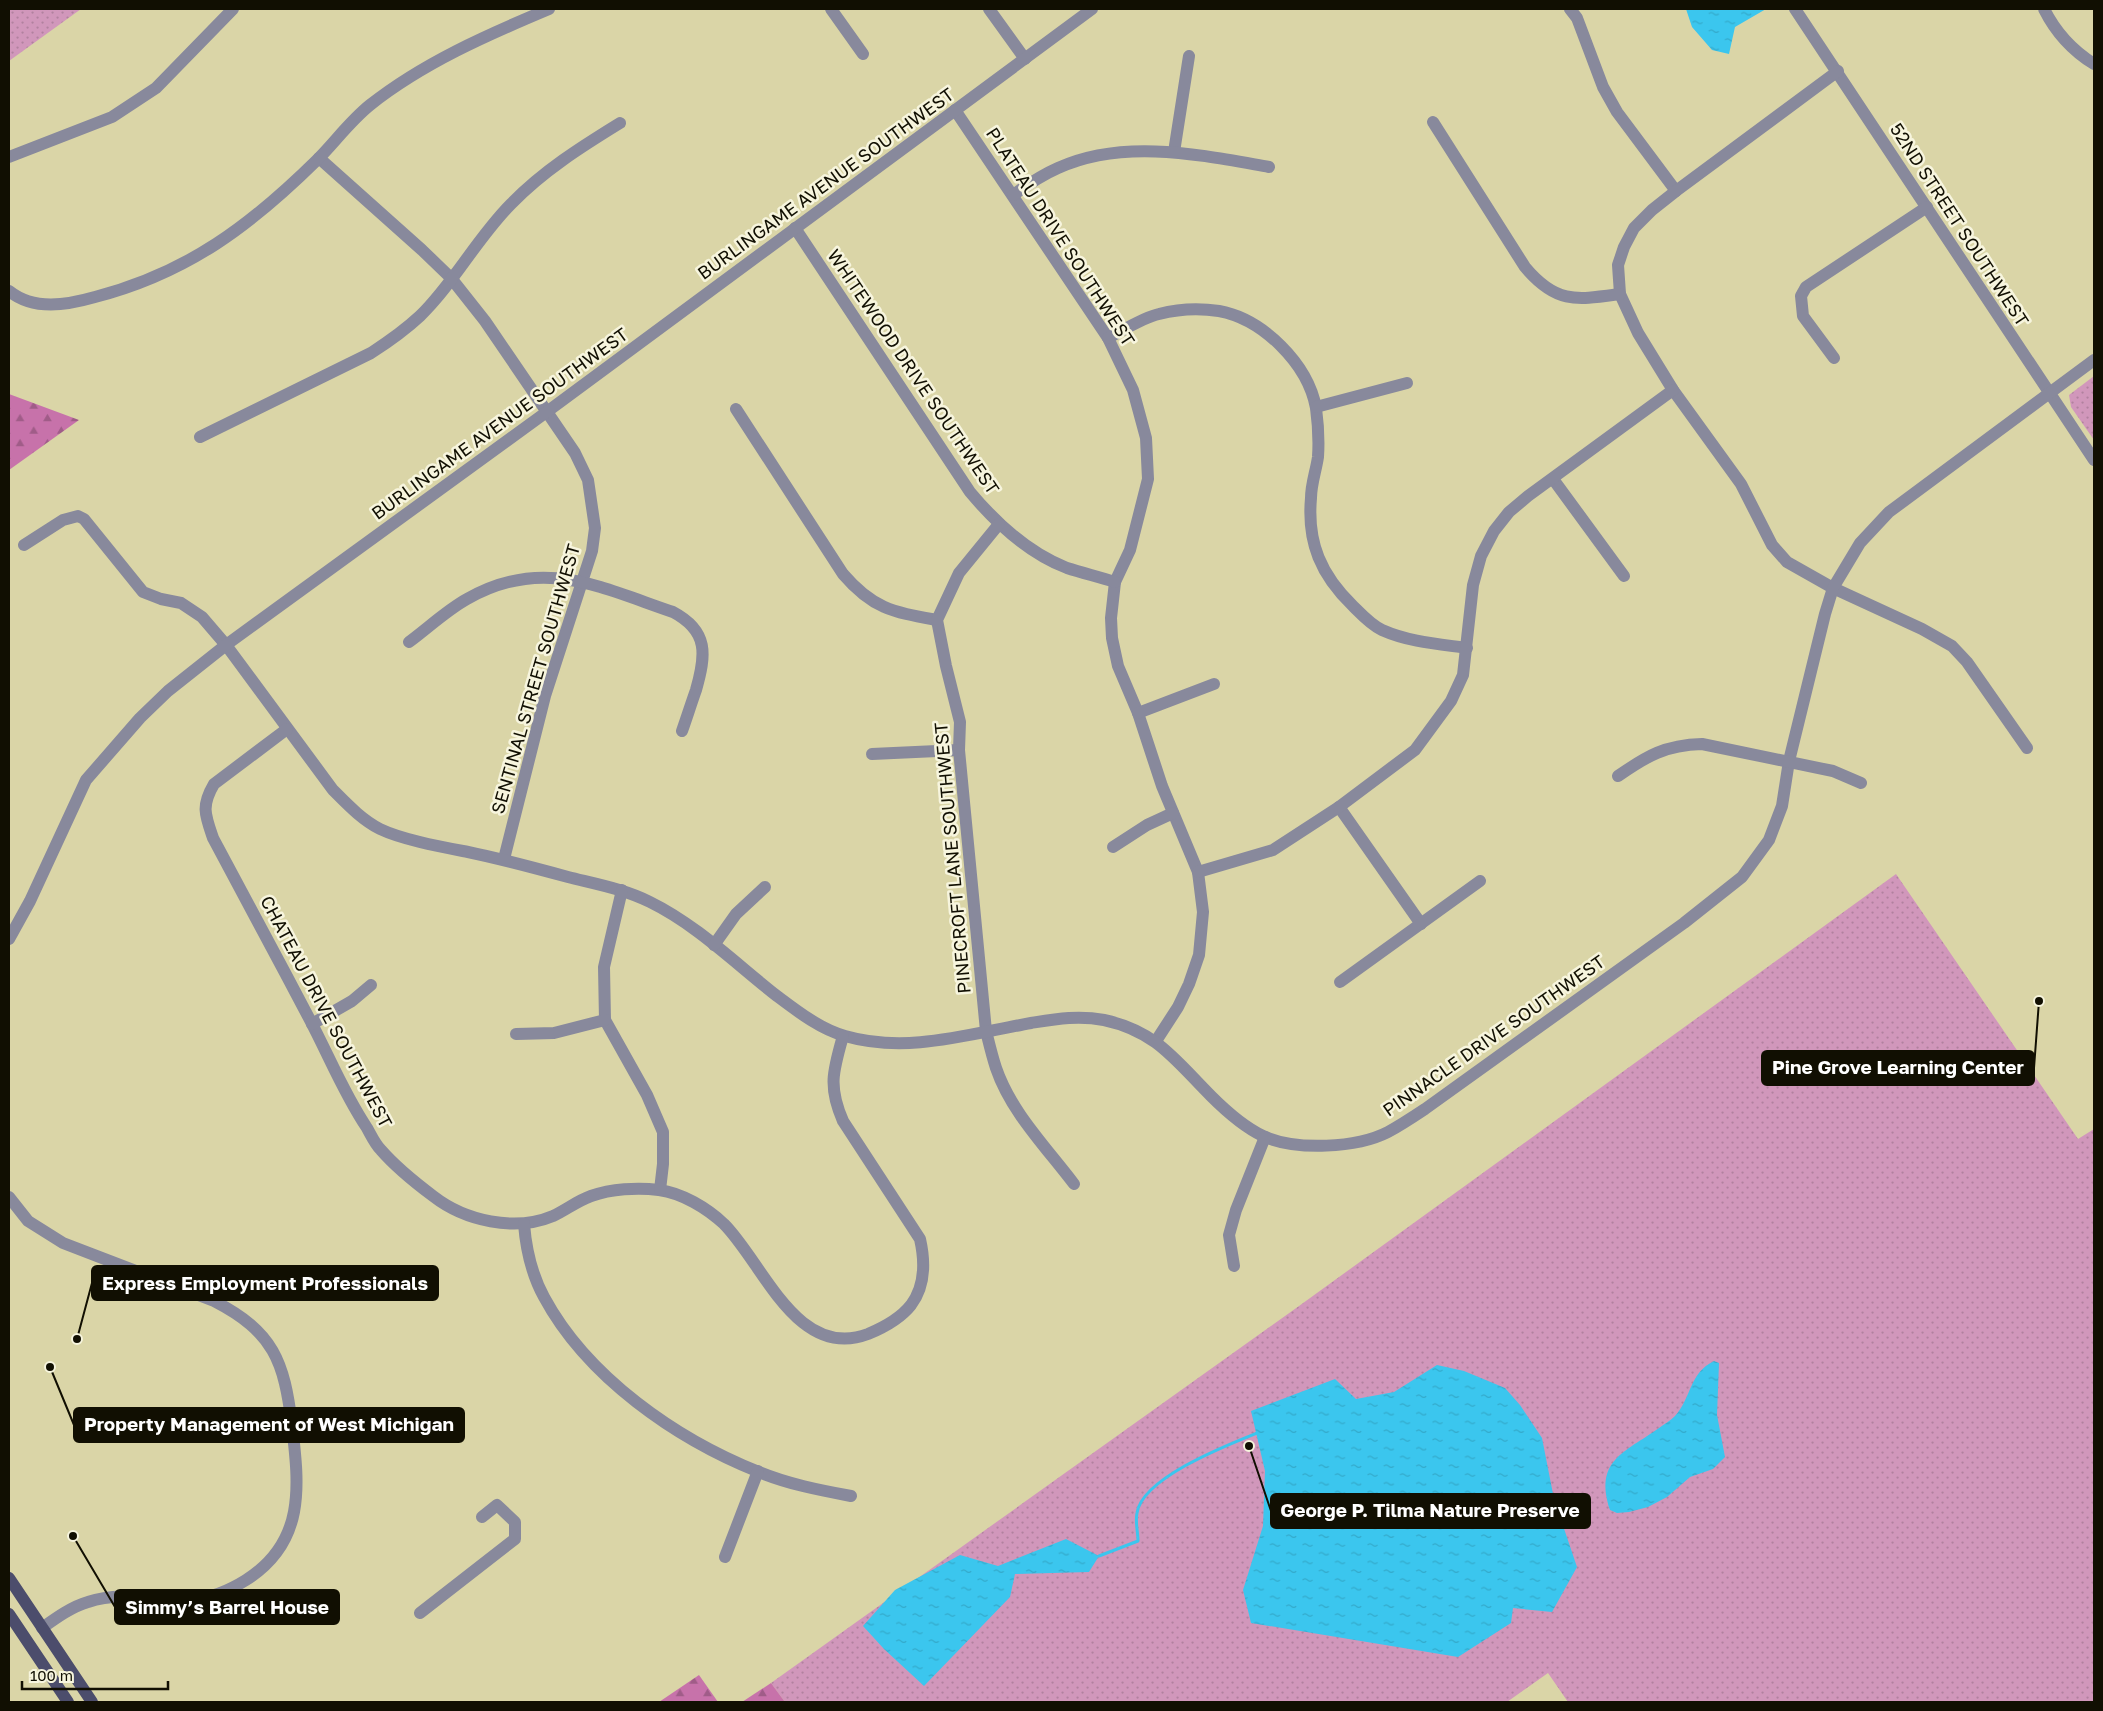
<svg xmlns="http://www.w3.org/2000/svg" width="2103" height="1711" font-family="'Golos Text',sans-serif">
	<defs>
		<pattern id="grass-dots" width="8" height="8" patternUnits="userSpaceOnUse" patternTransform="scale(1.25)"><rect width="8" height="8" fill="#d197bb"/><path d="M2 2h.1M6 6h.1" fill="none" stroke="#b2819f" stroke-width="1.8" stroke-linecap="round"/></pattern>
		<pattern id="forest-firs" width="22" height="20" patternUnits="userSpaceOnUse" patternTransform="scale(1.25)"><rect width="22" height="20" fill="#c772aa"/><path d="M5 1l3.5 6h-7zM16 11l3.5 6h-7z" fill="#a05c88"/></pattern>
		<pattern id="water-ripples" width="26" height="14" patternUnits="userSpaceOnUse" patternTransform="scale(1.25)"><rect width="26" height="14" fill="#3bc6ee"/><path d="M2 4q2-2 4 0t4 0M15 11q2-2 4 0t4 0" fill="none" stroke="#33a9ca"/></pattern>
	</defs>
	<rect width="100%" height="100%" fill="#dad5a7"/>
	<g fill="url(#grass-dots)">
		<path d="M 9,9 L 81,9 L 9,61 Z"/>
		<path d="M 2094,376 L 2094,440 L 2071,407 L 2069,395 Z"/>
		<path d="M 1896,874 L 2078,1139 L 2094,1129 L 2094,1702 L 1568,1702 L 1548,1673 L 1507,1702 L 785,1702 L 771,1683 L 1299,1306 Z"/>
	</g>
	<g fill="url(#forest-firs)">
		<path d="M 9,394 L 79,420 L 9,470 Z"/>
		<path d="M 699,1675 L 718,1702 L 659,1702 Z"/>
		<path d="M 771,1683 L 785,1702 L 742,1702 Z"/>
	</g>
	<g fill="url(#water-ripples)">
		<path d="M 1686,9 L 1766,9 L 1735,27 L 1729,54 L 1712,50 L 1692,27 Z"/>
		<path d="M 1714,1361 L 1719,1363 L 1717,1415 L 1725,1457 L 1713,1469 L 1690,1477 L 1667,1497 L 1648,1507 L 1629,1512 L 1617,1513 L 1610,1510 C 1594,1460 1624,1453 1659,1428 C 1664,1424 1670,1421 1675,1416 C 1692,1397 1689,1373 1714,1361 Z"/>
		<path d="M 1437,1365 L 1464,1371 L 1505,1388 L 1520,1405 L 1542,1438 L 1554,1499 L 1577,1567 L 1552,1612 L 1513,1608 L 1511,1623 L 1458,1657 L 1251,1623 L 1243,1590 L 1263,1526 L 1265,1471 L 1251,1411 L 1335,1379 L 1356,1399 L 1394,1392 Z"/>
		<path d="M 1066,1539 L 1099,1556 L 1089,1572 L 1015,1574 L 1010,1597 L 924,1686 L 884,1649 L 863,1626 L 895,1590 L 960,1555 L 998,1566 Z"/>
	</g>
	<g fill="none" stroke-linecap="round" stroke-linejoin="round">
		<path stroke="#3bc6ee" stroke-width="3" d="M 1099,1556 L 1138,1541 C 1138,1532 1135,1522 1137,1513 C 1142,1478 1227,1445 1257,1433"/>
		<g stroke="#88899c" stroke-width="12">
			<path d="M 831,9 L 863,54"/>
			<path d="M 989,9 L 1025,59"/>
			<path d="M 1570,9 L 1577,18 L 1603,87 L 1617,112 L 1676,191"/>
			<path d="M 1795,9 L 2094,460"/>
			<path d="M 2044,9 C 2055,31 2073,51 2094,64"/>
			<path d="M 1838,71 L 1676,191 L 1652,210 L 1634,228 L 1624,247 L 1618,265 L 1620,294 L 1638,333 L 1673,390 L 1741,484 L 1772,545 L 1787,562 L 1833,588 L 1922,629 L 1952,646 L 1967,662 L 2027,748"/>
			<path d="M 955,110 L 1108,338 L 1133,390 L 1146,438 L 1148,479 L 1130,550 L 1115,582 L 1111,618 L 1112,638 L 1118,666 L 1138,713 L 1162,786 L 1198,872 L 1203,912 L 1199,955 L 1189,984 L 1178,1007 L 1156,1041"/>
			<path d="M 1433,122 L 1525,267 C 1556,304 1576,300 1620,294"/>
			<path d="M 1174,152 L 1189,56"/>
			<path d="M 9,157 L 112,117 L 156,88 L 233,9"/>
			<path d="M 319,158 L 422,250 L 451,278 L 485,321 L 575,453 L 588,480 L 595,528 L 592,551 L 545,696 L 504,859"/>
			<path d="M 1013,195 C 1027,185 1042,175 1058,168 C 1124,138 1201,155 1269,167"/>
			<path d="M 795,228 L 970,492 C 996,523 1028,553 1067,568 C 1083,573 1099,577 1115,582"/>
			<path d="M 9,291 C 34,311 67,305 95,297 C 188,273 251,225 317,160 C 335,142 350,121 370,105 C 423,63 487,35 549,9"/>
			<path d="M 1108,338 C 1124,330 1142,318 1159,314 C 1178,309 1200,308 1219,311 C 1263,319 1308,364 1316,408 C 1318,423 1319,442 1318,457 C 1316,471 1311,484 1311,498 C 1307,543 1321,575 1353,606 C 1361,614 1371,625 1382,630 C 1409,642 1438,644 1467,648"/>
			<path d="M 1834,358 L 1803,316 L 1801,296 L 1806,287 L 1927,207"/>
			<path d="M 1316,407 L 1407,383"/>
			<path d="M 736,409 L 843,574 C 873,609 893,612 937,620"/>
			<path d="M 200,437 L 371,353 C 388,342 405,330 420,316 C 454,283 477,238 511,204 C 543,171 581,147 620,123"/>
			<path d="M 1553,479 L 1624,576"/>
			<path d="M 999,524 L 959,573 L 937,620 L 946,666 L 960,722 L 959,750 L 986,1031 C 989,1043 992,1056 996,1068 C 1011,1112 1046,1147 1074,1184"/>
			<path d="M 24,545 L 63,520 L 78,516 L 84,519 L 143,592 L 161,599 L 181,603 L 202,617 L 226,645 L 333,790 C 347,804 362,820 380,829 C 403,840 442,847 468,852 C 502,859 535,868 568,877 C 596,884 624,889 650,902 C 697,925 736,964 777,996 C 797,1011 820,1029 845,1036 C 907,1054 969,1034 1031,1023 C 1056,1019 1078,1015 1104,1020 C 1156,1031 1175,1060 1211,1096 C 1226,1111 1244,1127 1263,1136 C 1296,1151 1357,1148 1388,1132 C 1401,1125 1413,1117 1425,1109 L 1684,923 L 1742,877 L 1769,840 L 1782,806 L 1789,761 L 1825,614 L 1833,588 L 1860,543 L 1889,512 L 2094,360"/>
			<path d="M 409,642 C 428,628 447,610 467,599 C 542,556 599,587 673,612 C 709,631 706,655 696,690 C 691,704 687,717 682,731"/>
			<path d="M 1138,713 L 1214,684"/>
			<path d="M 287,729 L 214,784 C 201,806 205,815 213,838 C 245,898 278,959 310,1020 C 329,1056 344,1094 367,1128 C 371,1135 375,1144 381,1150 C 394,1165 417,1184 433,1196 C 465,1221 515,1232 553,1216 C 566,1210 577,1201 591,1196 C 611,1189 637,1187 659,1190 C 682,1193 707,1208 724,1224 C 763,1263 797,1361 868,1334 C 885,1327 900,1319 911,1305 C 926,1285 925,1261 920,1239 L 843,1121 C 828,1087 833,1071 843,1036"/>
			<path d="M 872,754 L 959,750"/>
			<path d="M 1618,776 C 1647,756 1665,745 1702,744 L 1833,771 L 1861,783"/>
			<path d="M 1339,807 L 1421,924"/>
			<path d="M 1113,847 L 1147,825 L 1173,813"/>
			<path d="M 1198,872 L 1273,850 L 1339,807 L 1415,750 L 1451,701 L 1463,675 L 1473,585 L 1481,556 L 1494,531 L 1509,512 L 1528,496 L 1673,390"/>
			<path d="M 622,890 L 604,967 L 605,1020 L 647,1095 L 663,1132 L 663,1164 L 660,1190"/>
			<path d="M 9,939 L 30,901 L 86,780 L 140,718 L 168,691 L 226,645 L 548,411 L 1092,9"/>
			<path d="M 714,945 L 736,914 L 765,887"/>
			<path d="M 1340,982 L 1480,881"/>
			<path d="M 312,1024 L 352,1001 L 371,985"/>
			<path d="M 516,1034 L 554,1033 L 605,1020"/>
			<path d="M 9,1197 L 28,1221 L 63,1243 L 214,1301 C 274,1332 284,1361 292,1425 C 299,1486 306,1542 246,1580 C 230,1590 212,1598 193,1599 C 159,1600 121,1591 88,1602 C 71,1607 56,1618 42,1628"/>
			<path d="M 524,1224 C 526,1249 532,1275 544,1297 C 587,1377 676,1439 759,1472 C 788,1484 819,1490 851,1496"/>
			<path d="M 1234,1266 L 1229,1235 L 1236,1210 L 1265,1137"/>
			<path d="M 725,1557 L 758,1471"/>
			<path d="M 420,1613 L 515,1539 L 515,1522 L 497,1505 L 482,1517"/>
		</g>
		<g stroke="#4c4d6c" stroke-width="12">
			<path d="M 9,1578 L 92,1702"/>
			<path d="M 9,1614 L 68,1702"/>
		</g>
	</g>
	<g text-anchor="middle" stroke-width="5" stroke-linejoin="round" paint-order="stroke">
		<g font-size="18" fill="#110f02" stroke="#f7f5de">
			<text transform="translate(826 184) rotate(-36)" y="6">BURLINGAME AVENUE SOUTHWEST</text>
			<text transform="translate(1959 225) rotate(57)" y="6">52ND STREET SOUTHWEST</text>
			<text transform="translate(1060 237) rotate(57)" y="6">PLATEAU DRIVE SOUTHWEST</text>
			<text transform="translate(913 372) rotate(56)" y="6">WHITEWOOD DRIVE SOUTHWEST</text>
			<text transform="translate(500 424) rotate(-36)" y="6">BURLINGAME AVENUE SOUTHWEST</text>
			<text transform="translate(536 679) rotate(-74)" y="6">SENTINAL STREET SOUTHWEST</text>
			<text transform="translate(953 858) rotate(-95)" y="6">PINECROFT LANE SOUTHWEST</text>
			<text transform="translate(326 1012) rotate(62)" y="6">CHATEAU DRIVE SOUTHWEST</text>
			<text transform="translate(1494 1036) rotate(-35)" y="6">PINNACLE DRIVE SOUTHWEST</text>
		</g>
	</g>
	<path fill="none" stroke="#110f02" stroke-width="2" d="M2039 1001L2034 1068M77 1339L92 1283M50 1367L74 1425M1249 1446L1271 1511M73 1536L115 1607"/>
	<g fill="#110f02" stroke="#f7f5de" stroke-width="2">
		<circle cx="2039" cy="1001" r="5"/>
		<circle cx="77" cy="1339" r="5"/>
		<circle cx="50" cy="1367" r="5"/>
		<circle cx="1249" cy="1446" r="5"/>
		<circle cx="73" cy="1536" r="5"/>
	</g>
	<g fill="#110f02" stroke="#110f02" stroke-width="2">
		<rect x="1762" y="1051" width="272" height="34" rx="5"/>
		<rect x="92" y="1266" width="346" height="34" rx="5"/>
		<rect x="74" y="1408" width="390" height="34" rx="5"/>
		<rect x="1271" y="1494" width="319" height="34" rx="5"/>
		<rect x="115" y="1590" width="224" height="34" rx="5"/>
	</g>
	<g font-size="19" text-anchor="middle" font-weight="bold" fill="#fff">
		<text x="1898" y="1074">Pine Grove Learning Center</text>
		<text x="265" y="1290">Express Employment Professionals</text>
		<text x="269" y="1431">Property Management of West Michigan</text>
		<text x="1430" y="1517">George P. Tilma Nature Preserve</text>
		<text x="227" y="1614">Simmy’s Barrel House</text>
	</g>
	<rect width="2103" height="1711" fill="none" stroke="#110f02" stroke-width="20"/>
	<path d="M22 1681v8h146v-8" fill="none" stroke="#110f02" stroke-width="2.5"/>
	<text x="30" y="1681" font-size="15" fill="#110f02" stroke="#f7f5de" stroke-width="4" paint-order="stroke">100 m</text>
</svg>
